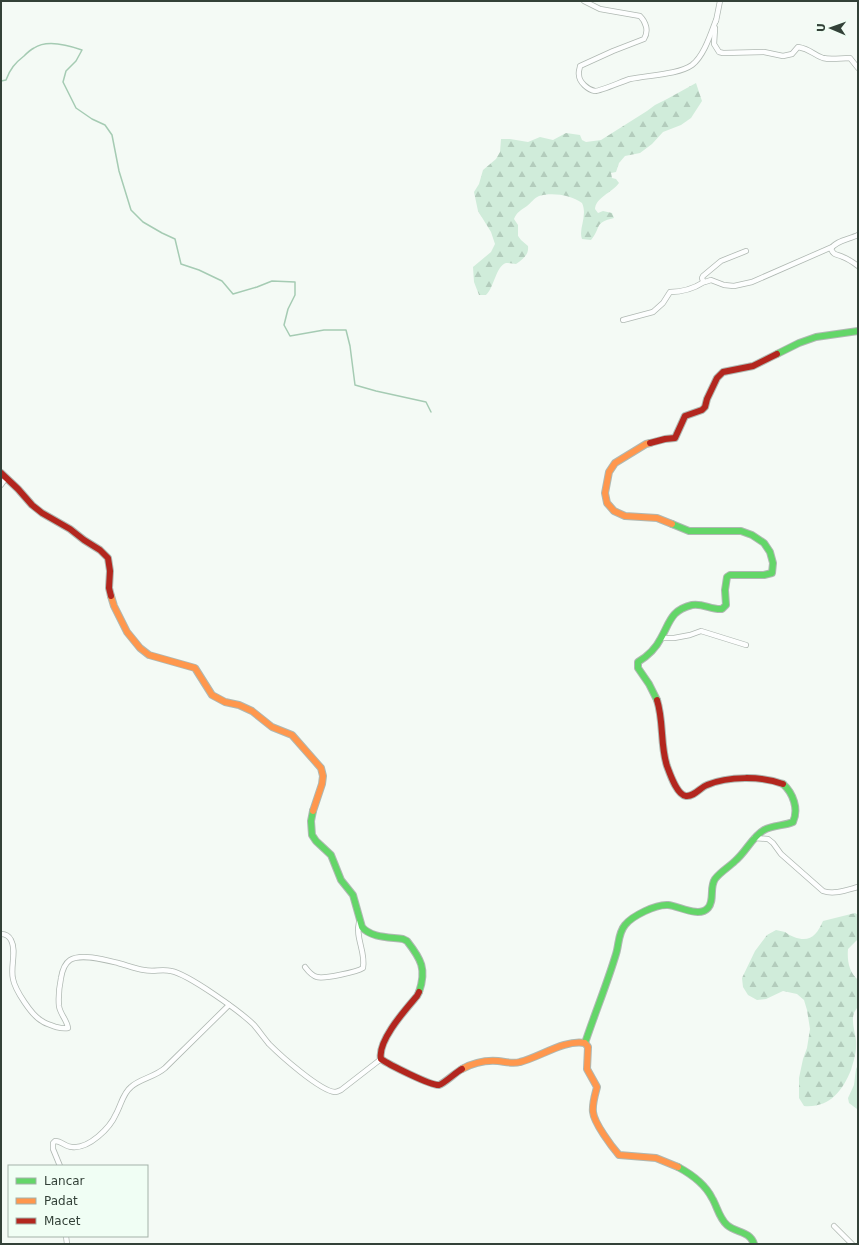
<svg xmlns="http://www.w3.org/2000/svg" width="859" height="1245" font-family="'DejaVu Sans',sans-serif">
	<defs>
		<pattern id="forest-firs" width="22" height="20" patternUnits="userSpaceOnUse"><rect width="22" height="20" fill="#d0ecda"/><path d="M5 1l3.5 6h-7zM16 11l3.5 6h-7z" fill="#b3ccbc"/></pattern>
	</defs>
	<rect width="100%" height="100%" fill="#f4faf5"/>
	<path fill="#d0ecda" d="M 858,1065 L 858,1116 L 857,1109 L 849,1103 L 848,1098 L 854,1085 L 856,1069 Z"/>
	<g fill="url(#forest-firs)">
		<path d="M 696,83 L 702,101 L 691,118 L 681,125 L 663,132 L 652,144 L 640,153 L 625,156 L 619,163 L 616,172 L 611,173 L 612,178 L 616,179 L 619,183 C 612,193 596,197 595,209 L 598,213 L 603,211 L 612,213 L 614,218 C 593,223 602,227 591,240 L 582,239 C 578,229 588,216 582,203 C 571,195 552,192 539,196 C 534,198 531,203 527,206 C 521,210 517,212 514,219 L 518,225 L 518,236 L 521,240 L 528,246 C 529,255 523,259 516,264 C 513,264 509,263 506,263 C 496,266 494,288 486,295 L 479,295 L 474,282 L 473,267 L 491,252 L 495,244 L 491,232 L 478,211 L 474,192 L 479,184 L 483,170 L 496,159 L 500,152 L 501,139 L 510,139 L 528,142 L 540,137 L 553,140 L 566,133 L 580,135 L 582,140 L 586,142 L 601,140 L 647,111 L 655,105 L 667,99 Z"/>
		<path d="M 855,913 L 858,915 L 858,939 L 848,949 C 847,961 849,972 858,980 C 858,988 859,997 858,1005 C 858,1008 855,1010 854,1013 C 851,1021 855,1032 856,1040 C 857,1051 854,1060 851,1070 C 842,1092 829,1108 804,1106 L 799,1098 L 799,1078 L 803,1059 L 807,1048 L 810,1029 L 807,1010 L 804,1000 L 797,994 L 783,991 L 766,999 L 757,1000 L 748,995 L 743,987 L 742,978 L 755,951 L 767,935 L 776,930 C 779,931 782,931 785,932 C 788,934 791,936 794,937 C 810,943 817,935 823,921 Z"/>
	</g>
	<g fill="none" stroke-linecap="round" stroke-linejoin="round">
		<path stroke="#a5cbb3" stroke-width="1.5" d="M 1,81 L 6,80 C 10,69 15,63 24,56 C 27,53 30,50 34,48 C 47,39 68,45 82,50 L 76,61 L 66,71 L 63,82 L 76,108 L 92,119 L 105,125 L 112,135 L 119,171 L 131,210 L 143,222 L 162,233 L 175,239 L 181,264 L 199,270 L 222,281 L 233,294 L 257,287 L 272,281 L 295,282 L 295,295 L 288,309 L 284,325 L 290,336 L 324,330 L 346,330 L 350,346 L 355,385 L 376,391 L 426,402 L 431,412"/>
		<defs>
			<g id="street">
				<path d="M 584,1 L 600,9 L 640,16 C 646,22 649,31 644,39 L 613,51 L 580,66 C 580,68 578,72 579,75 C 579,82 588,90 595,91 C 601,91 623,81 630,79 C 647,75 678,75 692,65 C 704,56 711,33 716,20"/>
				<path d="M 716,21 L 720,1"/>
				<path d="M 715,28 L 714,44 L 719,52 L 723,53 L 764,52 L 783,56 L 792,54 L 798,47 C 811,49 813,55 823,58 C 831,60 841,58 850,58 L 858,68"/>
				<path d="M 858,235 C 850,239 835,241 831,249 C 834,256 837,254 843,257 C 848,259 854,263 858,266"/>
				<path d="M 746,251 L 721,261 L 703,276 L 702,278 L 703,281 L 705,282 L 711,280 L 724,285 L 734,286 L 752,282 L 832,247"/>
				<path d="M 623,320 L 653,312 L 663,303 L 670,292 C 682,292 693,289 704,282"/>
				<path d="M 1,485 L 6,478"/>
				<path d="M 661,638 L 674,638 L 690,635 L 701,631 L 746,645"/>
				<path d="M 754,838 L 768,839 L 773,843 L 781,854 L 823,891 C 834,895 847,890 858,887"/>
				<path d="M 1,934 C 5,934 9,936 11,940 C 17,951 10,967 13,979 C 15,990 32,1016 42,1021 C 46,1024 51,1025 56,1027 C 60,1028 64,1029 68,1028 C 67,1020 60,1014 59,1006 C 58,996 59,988 61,978 C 62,972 64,964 70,960 C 81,953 106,960 118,963 C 126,965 135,969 144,970 C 153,972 162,969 171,971 C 188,974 241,1012 254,1025 C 259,1031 264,1038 269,1044 C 280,1055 320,1091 335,1092 C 337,1092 339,1091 341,1090 L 381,1059"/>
				<path d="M 305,967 C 308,971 312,976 317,977 C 324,979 357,972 363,968 C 366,952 355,938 359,922"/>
				<path d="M 60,1166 L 53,1149 L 53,1143 L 55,1141 C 62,1141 65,1147 72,1147 C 89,1149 110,1128 116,1114 C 121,1105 123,1093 131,1087 C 139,1079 155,1077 165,1068 L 229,1005"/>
				<path d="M 834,1226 L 852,1244"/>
				<path d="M 66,1236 L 67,1244"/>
			</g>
			<g id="fast">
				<path d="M 777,354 L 799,343 L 816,337 L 858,331"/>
				<path d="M 657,700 L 649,684 L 638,668 L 638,662 C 648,656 656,648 661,638 C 670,622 671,610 692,605 C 703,603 711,610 722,609 L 726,605 L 725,590 L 727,577 L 730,575 L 764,575 L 772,573 L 773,563 L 770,552 L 764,543 L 752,535 L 741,531 L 689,531 L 672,524"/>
				<path d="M 313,811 L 311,821 L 312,835 L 316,841 L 331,855 L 341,880 L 353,895 L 362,927 C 371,938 390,937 403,939 L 407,941 C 421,959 427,969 419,992"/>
				<path d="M 585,1043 C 595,1013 607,984 616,954 C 619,945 618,933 625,925 C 632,916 656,904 668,905 C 679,906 699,918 708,908 C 715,900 709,888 715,879 C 720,872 729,867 735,861 C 746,852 752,837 764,830 C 773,825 784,826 793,822 C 799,809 793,793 783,784"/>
				<path d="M 678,1167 C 691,1174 705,1184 712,1198 C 717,1206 719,1218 727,1225 C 736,1233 750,1231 754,1244"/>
			</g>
			<g id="slow">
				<path d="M 650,443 L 646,444 L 615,463 L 609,472 L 605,493 L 607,503 L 614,511 L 625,516 L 657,518 L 672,524"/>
				<path d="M 111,596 L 114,606 L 127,632 L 140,648 L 149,655 L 195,668 L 212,695 L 225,702 L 239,705 L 252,711 L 272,727 L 292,735 L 321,768 L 323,776 L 322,784 L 313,811"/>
				<path d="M 462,1069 C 473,1063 486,1060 498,1061 C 506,1062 513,1064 520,1062 C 540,1057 565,1039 585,1043 L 588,1047 L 587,1069 L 597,1087 C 595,1095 592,1104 593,1112 C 594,1123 612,1147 619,1155 L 656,1158 L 678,1167"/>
			</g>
			<g id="jam">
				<path d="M 650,443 L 665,439 L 675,438 L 685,416 L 702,410 L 705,407 L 707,399 L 717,378 L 723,372 L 753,366 L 777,354"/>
				<path d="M 1,473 L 18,489 L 32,505 L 42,513 L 70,529 L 84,540 L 100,550 L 108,558 L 110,571 L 109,588 L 111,596"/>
				<path d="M 657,700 C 664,722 660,745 667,766 C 670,774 677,795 686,796 C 694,797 701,787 707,785 C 728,776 762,776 783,784"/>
				<path d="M 419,992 L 417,996 C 406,1009 377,1041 381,1059 C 388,1064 431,1086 439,1085 C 445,1083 456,1072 462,1069"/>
			</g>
		</defs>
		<use href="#street" stroke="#afb8b2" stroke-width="6"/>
		<use href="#fast" stroke="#afb8b2" stroke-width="8"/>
		<use href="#slow" stroke="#afb8b2" stroke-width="8"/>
		<use href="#jam" stroke="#afb8b2" stroke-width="8"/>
		<use href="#street" stroke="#fdfefe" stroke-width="4.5"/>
		<use href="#fast" stroke="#63d668" stroke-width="6"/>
		<use href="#slow" stroke="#ff974d" stroke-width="6"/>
		<use href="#jam" stroke="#b3261e" stroke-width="6"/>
	</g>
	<rect width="859" height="1245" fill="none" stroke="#334138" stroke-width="4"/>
	<rect x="8" y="1165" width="140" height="72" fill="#f0fef4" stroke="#a4b2a9"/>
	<rect x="16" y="1178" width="20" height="6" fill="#63d668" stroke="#a4b2a9"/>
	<text x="44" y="1185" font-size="12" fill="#334138">Lancar</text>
	<rect x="16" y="1198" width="20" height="6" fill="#ff974d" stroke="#a4b2a9"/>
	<text x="44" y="1205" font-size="12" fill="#334138">Padat</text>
	<rect x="16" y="1218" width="20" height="6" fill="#b3261e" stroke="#a4b2a9"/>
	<text x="44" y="1225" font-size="12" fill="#334138">Macet</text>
	<g transform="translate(831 28) rotate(272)" stroke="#f0fef4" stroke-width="3" paint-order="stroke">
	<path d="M0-3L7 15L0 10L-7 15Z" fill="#334138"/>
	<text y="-6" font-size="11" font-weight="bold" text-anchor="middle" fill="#334138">U</text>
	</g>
</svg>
